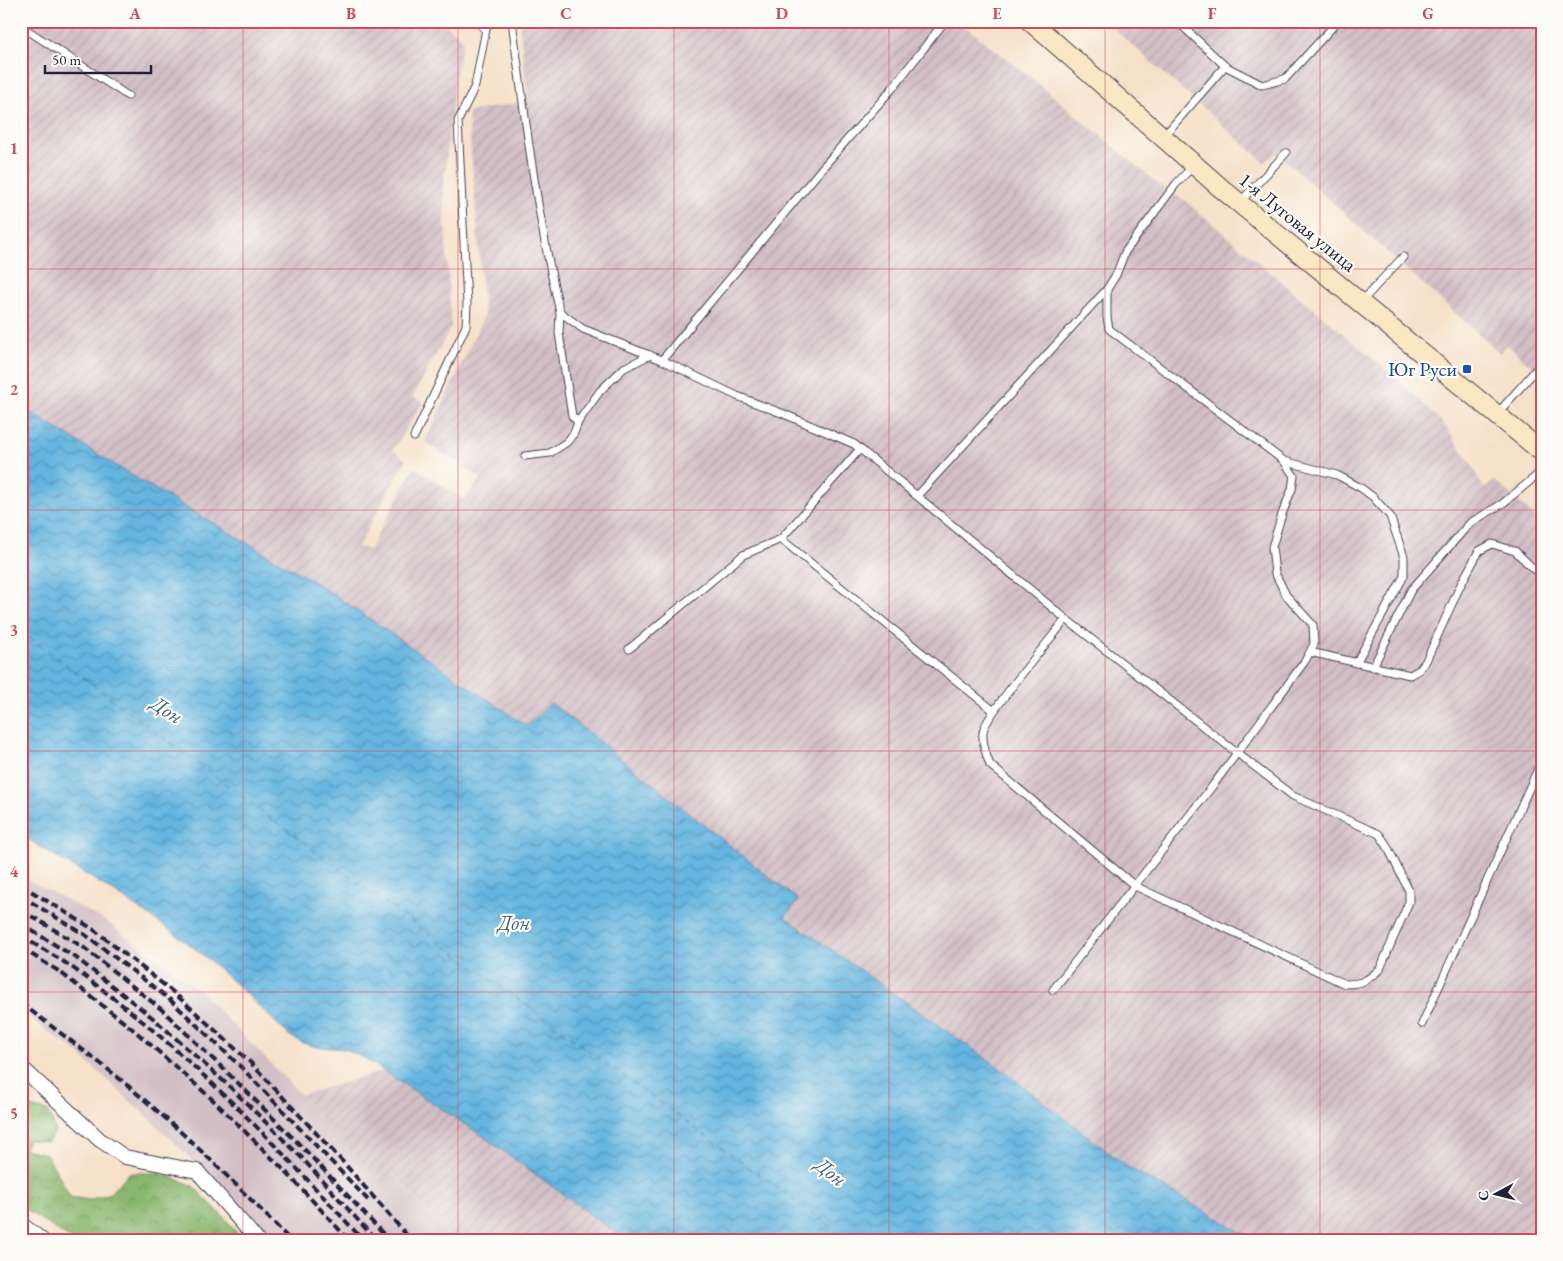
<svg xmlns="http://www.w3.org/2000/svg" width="1563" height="1261" font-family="'EB Garamond',serif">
	<defs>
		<pattern id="industrial-furrows" width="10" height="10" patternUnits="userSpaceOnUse" patternTransform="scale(1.25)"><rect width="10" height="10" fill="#d2bec5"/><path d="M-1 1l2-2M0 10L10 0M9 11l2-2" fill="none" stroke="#b4a3aa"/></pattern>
		<pattern id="forest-crowns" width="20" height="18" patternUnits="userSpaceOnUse" patternTransform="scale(1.25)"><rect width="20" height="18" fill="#8ab76f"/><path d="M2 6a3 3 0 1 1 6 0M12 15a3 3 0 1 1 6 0" fill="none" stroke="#70945c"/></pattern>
		<pattern id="water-waves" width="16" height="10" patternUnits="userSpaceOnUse" patternTransform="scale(1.25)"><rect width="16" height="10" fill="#65b5e0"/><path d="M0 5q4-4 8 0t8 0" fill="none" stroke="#5393b7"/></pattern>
	</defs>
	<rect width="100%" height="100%" fill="#fdfcf7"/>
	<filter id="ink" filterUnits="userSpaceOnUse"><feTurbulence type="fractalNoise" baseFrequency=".02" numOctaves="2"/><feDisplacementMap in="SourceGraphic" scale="10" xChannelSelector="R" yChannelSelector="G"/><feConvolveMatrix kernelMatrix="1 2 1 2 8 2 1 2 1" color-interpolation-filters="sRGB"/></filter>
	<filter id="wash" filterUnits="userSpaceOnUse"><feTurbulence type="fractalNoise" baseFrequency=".0096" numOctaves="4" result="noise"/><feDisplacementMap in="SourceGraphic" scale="20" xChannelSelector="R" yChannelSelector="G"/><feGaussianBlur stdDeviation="1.12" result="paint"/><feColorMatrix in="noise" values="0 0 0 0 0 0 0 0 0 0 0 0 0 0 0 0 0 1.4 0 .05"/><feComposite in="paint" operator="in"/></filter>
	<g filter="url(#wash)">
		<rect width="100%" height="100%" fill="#f6e0c7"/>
		<g fill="url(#industrial-furrows)">
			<path d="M 21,21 L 442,21 L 463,40 L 455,78 L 443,187 L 451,327 L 413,397 L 423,402 L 393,450 L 406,460 L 358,546 L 369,550 L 414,468 L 465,500 L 481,478 L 425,442 L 484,316 L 468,112 L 528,101 L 519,21 L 958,21 L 1014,64 L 1161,186 L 1185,201 L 1395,377 L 1441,421 L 1471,463 L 1484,489 L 1495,481 L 1542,523 L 1542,1240 L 1255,1240 L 1126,1166 L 1005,1072 L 785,916 L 798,900 L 551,703 L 527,726 L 460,679 L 21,407 Z"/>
			<path d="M 1105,21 L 1542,21 L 1542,375 L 1507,345 L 1500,353 L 1277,153 L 1264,162 Z"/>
			<path d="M 384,1071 L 477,1132 L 626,1240 L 452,1240 L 394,1174 L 381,1185 L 301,1095 Z"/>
		</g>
		<path fill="#d2bec5" d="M 21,876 L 104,920 L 199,990 L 301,1095 L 381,1184 L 393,1174 L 452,1240 L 270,1240 L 167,1135 L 78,1053 L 21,1012 Z"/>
		<path fill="url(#forest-crowns)" stroke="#566c55" d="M 30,1107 L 48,1111 L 56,1130 L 48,1142 L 28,1140 L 24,1149 L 46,1154 L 58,1174 L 70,1197 L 89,1200 L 110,1193 L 129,1173 L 159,1173 L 192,1185 L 221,1214 L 243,1240 L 72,1240 L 28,1211 L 21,1205 L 21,1115 Z"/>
		<path fill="url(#water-waves)" stroke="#446c8e" d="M 21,407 L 139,480 L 321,586 L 527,726 L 551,703 L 798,900 L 785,917 L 1005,1072 L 1126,1166 L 1255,1240 L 626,1240 L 477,1132 L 364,1058 L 346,1049 L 316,1047 L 303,1043 L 290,1036 C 256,1004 223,969 185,941 C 133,902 77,869 21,835 Z"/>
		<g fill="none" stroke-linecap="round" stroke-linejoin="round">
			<path stroke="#3d5d7d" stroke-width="1" stroke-dasharray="6 5" stroke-linecap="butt" d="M 21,631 L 342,871 L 849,1240"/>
		</g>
	</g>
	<g filter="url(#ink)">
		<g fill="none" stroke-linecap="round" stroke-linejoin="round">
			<defs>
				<g id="service">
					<path d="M 475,21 L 486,29"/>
					<path d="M 512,21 C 525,118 537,217 560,312 L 583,329 L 662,360 L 737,396 L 784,414 L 854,444 L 1066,619 L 1237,753 L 1293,796 L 1379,834 L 1386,844 L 1409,891 L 1409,902 L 1380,969 C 1367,981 1362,984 1345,984 L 1135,886 L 990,765 C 986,755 982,743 983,732 C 984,717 1053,636 1066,619"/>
					<path d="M 1177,21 L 1225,66 L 1262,85 L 1285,79 L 1338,21"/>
					<path d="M 21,26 L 128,96"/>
					<path d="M 1163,137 L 1225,66"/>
					<path d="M 1240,202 L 1286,153"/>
					<path d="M 1361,302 L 1403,257"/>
					<path d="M 560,312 L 559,333 L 572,416 L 578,422"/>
					<path d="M 662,360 L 823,167 L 891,90 L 945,21"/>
					<path d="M 1497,414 L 1541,364"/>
					<path d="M 414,437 L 466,326 L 467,304 L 458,121 L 475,86 L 486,29 L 486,21"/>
					<path d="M 525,456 L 550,453 L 567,442 L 574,433 L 578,422 L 600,391 L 624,368 L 650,355"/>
					<path d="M 1284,461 L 1337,475 L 1361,488 L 1373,497 L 1390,516 L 1404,557 L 1404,576 L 1356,663"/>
					<path d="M 917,496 L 1107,289"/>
					<path d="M 781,539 L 994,711"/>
					<path d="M 629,649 L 743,555 L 781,539 L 860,449"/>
					<path d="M 1310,652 L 1410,675 L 1419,670 L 1426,661 L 1461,584 L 1479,551 L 1492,544 L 1515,551 L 1542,577"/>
					<path d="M 1373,667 L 1411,590 L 1470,523 L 1502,504 L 1535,477 L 1542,469"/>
					<path d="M 1053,990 L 1214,784 L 1305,661 L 1314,644 L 1313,625 L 1286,595 L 1275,573 L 1272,547 L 1282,514 L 1292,489 L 1294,476 L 1284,461 L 1109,329 L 1107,317 L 1107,289 L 1116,275 L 1125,252 L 1176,184 L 1193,166"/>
					<path d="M 1422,1024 L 1542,760"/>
				</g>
				<g id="minor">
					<path d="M 21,1067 L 100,1140 L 125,1157 L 197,1171 L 257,1240"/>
					<path d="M 21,1224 L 42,1240"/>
				</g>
				<path id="secondary" d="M 1030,21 L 1222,189 L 1542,452"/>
			</defs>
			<use href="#service" stroke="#423e50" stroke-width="9"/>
			<use href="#minor" stroke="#423e50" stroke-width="16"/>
			<use href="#secondary" stroke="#423e50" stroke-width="21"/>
			<use href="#service" stroke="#fff" stroke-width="7"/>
			<use href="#minor" stroke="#fff" stroke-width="14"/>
			<use href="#secondary" stroke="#fae7c3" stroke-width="19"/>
			<g stroke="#22223b" stroke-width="4" stroke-dasharray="8 4" stroke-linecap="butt">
				<path d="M 21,885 L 93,929 L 173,992 L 250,1062 L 343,1162 L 411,1240"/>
				<path d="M 21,896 L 87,936 L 168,998 L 243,1069 L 368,1200"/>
				<path d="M 21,910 L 83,947 L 161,1009 L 236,1081 L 308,1153 L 389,1240"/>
				<path d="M 21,924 L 75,957 L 153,1018 L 229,1086 L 302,1158 L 376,1240"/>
				<path d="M 21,936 C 37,946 54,955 70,966 C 180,1043 273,1141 363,1240"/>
				<path d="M 21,948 L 60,972 L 135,1031 L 212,1099 L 285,1171 L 349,1240"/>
				<path d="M 21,1003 C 47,1023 74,1043 100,1063 C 168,1117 230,1177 290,1240"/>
			</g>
		</g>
	</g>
	<path fill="none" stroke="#d1495b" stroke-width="1" stroke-opacity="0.55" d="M 243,21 L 243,1240M 458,21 L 458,1240M 674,21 L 674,1240M 889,21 L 889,1240M 1105,21 L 1105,1240M 1320,21 L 1320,1240M 21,269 L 1542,269M 21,510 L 1542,510M 21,751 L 1542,751M 21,992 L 1542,992"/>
	<rect fill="#1a4fb4" stroke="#fdfcf7" stroke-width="2" x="1462" y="364" width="10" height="10" rx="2.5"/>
	<g text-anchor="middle" stroke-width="4.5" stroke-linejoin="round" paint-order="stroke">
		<g font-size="20" fill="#22223b" stroke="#fdfcf7">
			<text transform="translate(1298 222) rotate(39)" y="7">1-я Луговая улица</text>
		</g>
		<g font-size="20" fill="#164399" stroke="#fdfcf7" text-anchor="end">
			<text x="1457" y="376">Юг Руси</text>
		</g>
		<g font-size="21" font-style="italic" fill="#3d5d7d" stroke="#fdfcf7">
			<text transform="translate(167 710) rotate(32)" y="7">Дон</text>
			<text x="514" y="930">Дон</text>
			<text transform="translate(831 1172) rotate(38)" y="7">Дон</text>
		</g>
	</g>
	<rect width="1563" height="1261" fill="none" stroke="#fdfcf7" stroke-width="55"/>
	<g transform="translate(1496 1194) rotate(263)" stroke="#fdfcf7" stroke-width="4" paint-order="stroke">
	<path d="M0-4L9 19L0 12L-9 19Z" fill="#22223b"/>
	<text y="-8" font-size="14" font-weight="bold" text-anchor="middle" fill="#22223b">С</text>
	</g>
	<path d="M45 65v8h106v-8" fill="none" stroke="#22223b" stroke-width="2.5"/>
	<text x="52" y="65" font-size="15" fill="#22223b" stroke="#fdfcf7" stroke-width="4" paint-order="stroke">50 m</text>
	<rect x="28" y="28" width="1508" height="1206" fill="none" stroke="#d1495b" stroke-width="2"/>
	<g font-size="16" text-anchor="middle" font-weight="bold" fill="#d1495b">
		<text x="135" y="19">A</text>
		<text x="351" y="19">B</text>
		<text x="566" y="19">C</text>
		<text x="782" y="19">D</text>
		<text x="997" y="19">E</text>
		<text x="1212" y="19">F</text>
		<text x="1428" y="19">G</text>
		<text x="14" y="154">1</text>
		<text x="14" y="395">2</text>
		<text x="14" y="636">3</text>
		<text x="14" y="877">4</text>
		<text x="14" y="1119">5</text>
	</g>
</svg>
